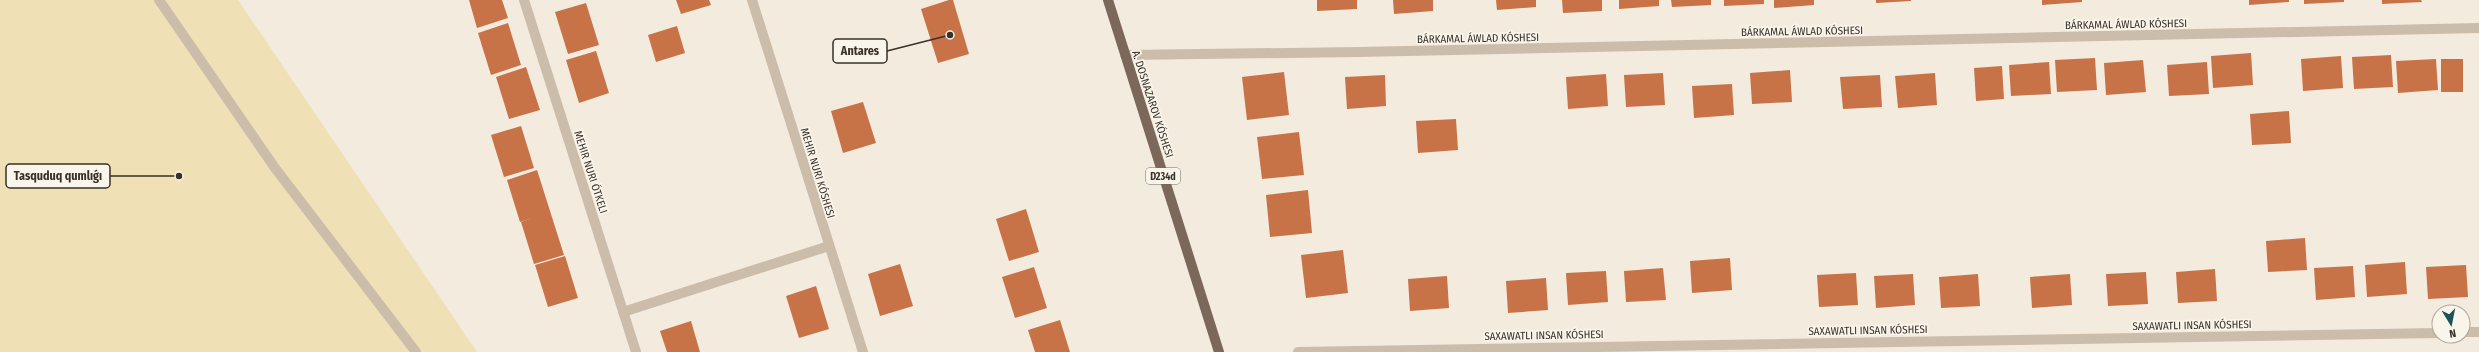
<svg xmlns="http://www.w3.org/2000/svg" width="2479" height="352" font-family="'Fira Sans Condensed',sans-serif">
	<rect width="100%" height="100%" fill="#f3ebde"/>
	<path fill="#efe0b5" d="M 0,0 L 238,0 L 477,352 L 0,352 Z"/>
	<g fill="#c87248">
		<path d="M 469,0 L 502,0 L 508,18 L 477,28 Z"/>
		<path d="M 676,0 L 709,0 L 711,5 L 681,14 Z"/>
		<path d="M 949,0 L 953,0 L 969,54 L 938,63 L 921,9 Z"/>
		<path d="M 1317,0 L 1357,0 L 1357,9 L 1317,11 Z"/>
		<path d="M 1393,0 L 1433,0 L 1433,11 L 1394,14 Z"/>
		<path d="M 1496,0 L 1536,0 L 1536,7 L 1497,10 Z"/>
		<path d="M 1562,0 L 1602,0 L 1602,11 L 1563,13 Z"/>
		<path d="M 1619,0 L 1659,0 L 1659,6 L 1619,9 Z"/>
		<path d="M 1671,0 L 1711,0 L 1711,5 L 1672,7 Z"/>
		<path d="M 1724,0 L 1764,0 L 1764,4 L 1724,6 Z"/>
		<path d="M 1774,0 L 1814,0 L 1814,5 L 1774,8 Z"/>
		<path d="M 1876,0 L 1911,0 L 1911,1 L 1876,3 Z"/>
		<path d="M 2042,0 L 2082,0 L 2082,2 L 2042,5 Z"/>
		<path d="M 2249,0 L 2289,0 L 2289,2 L 2249,5 Z"/>
		<path d="M 2304,0 L 2344,0 L 2344,2 L 2304,4 Z"/>
		<path d="M 2382,0 L 2421,0 L 2422,2 L 2382,4 Z"/>
		<path d="M 586,3 L 599,45 L 568,54 L 555,12 Z"/>
		<path d="M 508,23 L 521,65 L 491,75 L 478,33 Z"/>
		<path d="M 677,26 L 685,53 L 656,62 L 648,35 Z"/>
		<path d="M 596,51 L 609,93 L 579,103 L 566,60 Z"/>
		<path d="M 2251,53 L 2253,85 L 2213,88 L 2211,56 Z"/>
		<path d="M 2391,55 L 2393,87 L 2354,89 L 2352,57 Z"/>
		<path d="M 2341,56 L 2343,88 L 2303,91 L 2301,59 Z"/>
		<path d="M 2095,58 L 2097,90 L 2057,92 L 2055,60 Z"/>
		<path d="M 2436,59 L 2438,90 L 2398,93 L 2396,61 Z"/>
		<rect x="2441" y="59" width="22" height="33"/>
		<path d="M 2143,60 L 2146,92 L 2106,95 L 2104,63 Z"/>
		<path d="M 2049,62 L 2051,94 L 2011,96 L 2009,65 Z"/>
		<path d="M 2207,62 L 2209,94 L 2169,96 L 2167,65 Z"/>
		<path d="M 2002,66 L 2004,99 L 1976,101 L 1974,68 Z"/>
		<path d="M 526,67 L 540,110 L 509,119 L 496,77 Z"/>
		<path d="M 1790,70 L 1792,102 L 1752,104 L 1750,73 Z"/>
		<path d="M 1284,72 L 1289,115 L 1247,120 L 1242,77 Z"/>
		<path d="M 1663,73 L 1665,105 L 1626,107 L 1624,75 Z"/>
		<path d="M 1935,73 L 1937,105 L 1898,108 L 1895,76 Z"/>
		<path d="M 1606,74 L 1608,106 L 1568,109 L 1566,77 Z"/>
		<path d="M 1385,75 L 1386,106 L 1347,109 L 1345,77 Z"/>
		<path d="M 1880,75 L 1882,107 L 1843,109 L 1840,77 Z"/>
		<path d="M 1732,84 L 1734,115 L 1694,118 L 1692,86 Z"/>
		<path d="M 863,102 L 876,143 L 843,153 L 831,111 Z"/>
		<path d="M 2289,111 L 2291,143 L 2252,145 L 2250,114 Z"/>
		<path d="M 1456,119 L 1458,150 L 1418,153 L 1416,121 Z"/>
		<path d="M 521,126 L 534,168 L 504,177 L 491,135 Z"/>
		<path d="M 1299,132 L 1304,175 L 1262,179 L 1257,137 Z"/>
		<path d="M 537,170 L 564,255 L 534,264 L 521,222 L 532,218 L 520,222 L 507,180 Z"/>
		<path d="M 1308,190 L 1312,233 L 1270,237 L 1266,195 Z"/>
		<path d="M 1026,209 L 1039,252 L 1009,261 L 996,219 Z"/>
		<path d="M 2305,238 L 2307,270 L 2268,272 L 2266,241 Z"/>
		<path d="M 1343,250 L 1348,293 L 1306,298 L 1301,255 Z"/>
		<path d="M 565,256 L 578,298 L 548,307 L 535,265 Z"/>
		<path d="M 1730,258 L 1732,290 L 1692,293 L 1690,261 Z"/>
		<path d="M 2405,262 L 2407,294 L 2367,297 L 2365,265 Z"/>
		<path d="M 900,264 L 913,306 L 880,316 L 868,274 Z"/>
		<path d="M 2466,265 L 2468,297 L 2428,299 L 2426,267 Z"/>
		<path d="M 2353,266 L 2355,297 L 2316,300 L 2314,268 Z"/>
		<path d="M 1034,267 L 1047,308 L 1015,318 L 1002,277 Z"/>
		<path d="M 1663,268 L 1666,300 L 1626,302 L 1624,271 Z"/>
		<path d="M 2215,269 L 2217,301 L 2178,303 L 2176,272 Z"/>
		<path d="M 1606,271 L 1608,302 L 1568,305 L 1566,273 Z"/>
		<path d="M 2146,272 L 2148,304 L 2108,306 L 2106,274 Z"/>
		<path d="M 1856,273 L 1858,305 L 1819,307 L 1817,275 Z"/>
		<path d="M 1913,274 L 1915,305 L 1876,308 L 1874,276 Z"/>
		<path d="M 1978,274 L 1980,306 L 1941,308 L 1939,277 Z"/>
		<path d="M 2070,274 L 2072,305 L 2032,308 L 2030,277 Z"/>
		<path d="M 1447,276 L 1449,308 L 1410,311 L 1408,279 Z"/>
		<path d="M 1546,278 L 1548,310 L 1508,313 L 1506,281 Z"/>
		<path d="M 816,286 L 829,329 L 799,338 L 786,296 Z"/>
		<path d="M 1060,320 L 1070,352 L 1035,352 L 1028,330 Z"/>
		<path d="M 691,321 L 700,352 L 667,352 L 660,331 Z"/>
	</g>
	<g fill="none" stroke-linecap="round" stroke-linejoin="round">
		<path stroke="#ccbcaa" stroke-width="10" d="M 159,0 L 275,168 L 416,352"/>
		<g stroke="#ccbcaa" stroke-width="10">
			<path d="M 524,0 L 636,352"/>
			<path d="M 752,0 L 863,352"/>
			<path d="M 1125,55 L 1358,52 L 2479,28"/>
			<path d="M 623,312 L 829,246"/>
			<path d="M 2463,332 L 2479,332"/>
			<path d="M 1298,352 L 2439,333"/>
		</g>
		<path stroke="#7b685a" stroke-width="10" d="M 1108,0 L 1219,352"/>
	</g>
	<g text-anchor="middle" stroke-width="3.5" stroke-linejoin="round" paint-order="stroke">
		<rect fill="#faf5eb" stroke="#736b63" stroke-width="1" x="1146" y="168" width="34" height="16" rx="3"/>
		<g font-size="10" font-weight="bold" fill="#393029">
			<text x="1163" y="180">D234d</text>
		</g>
		<g font-size="11" fill="#393029" stroke="#faf5eb">
			<text transform="translate(2126 24) rotate(-1)" y="4">BÁRKAMAL ÁWLAD KÓSHESI</text>
			<text transform="translate(1802 31) rotate(-1)" y="4">BÁRKAMAL ÁWLAD KÓSHESI</text>
			<text transform="translate(1478 38) rotate(-1)" y="4">BÁRKAMAL ÁWLAD KÓSHESI</text>
			<text transform="translate(1153 104) rotate(72)" y="4">A. DOSNAZAROV KÓSHESI</text>
			<text transform="translate(591 172) rotate(72)" y="4">MEHIR NURI ÓTKELI</text>
			<text transform="translate(818 173) rotate(73)" y="4">MEHIR NURI KÓSHESI</text>
			<text transform="translate(2192 325) rotate(-1)" y="4">SAXAWATLI INSAN KÓSHESI</text>
			<text transform="translate(1868 330) rotate(-1)" y="4">SAXAWATLI INSAN KÓSHESI</text>
			<text transform="translate(1544 335) rotate(-1)" y="4">SAXAWATLI INSAN KÓSHESI</text>
		</g>
	</g>
	<path fill="none" stroke="#393029" stroke-width="1.5" d="M950 35L887 51M179 176L110 176"/>
	<g fill="#393029" stroke="#faf5eb" stroke-width="1.5">
		<circle cx="950" cy="35" r="4"/>
		<circle cx="179" cy="176" r="4"/>
	</g>
	<g fill="#faf5eb" stroke="#393029" stroke-width="1.5">
		<rect x="833" y="39" width="54" height="24" rx="4"/>
		<rect x="6" y="164" width="104" height="24" rx="4"/>
	</g>
	<g font-size="12" text-anchor="middle" font-weight="bold" fill="#393029">
		<text x="860" y="55">Antares</text>
		<text x="58" y="180">Tasquduq qumlıǵı</text>
	</g>
	<g transform="translate(2451 324) rotate(170)"><circle r="19" fill="#faf5eb" stroke="#ada69d"/>
	<path d="M0-3L7 15L0 10L-7 15Z" fill="#1e525b"/>
	<text y="-6" font-size="11" font-weight="bold" text-anchor="middle" fill="#393029">N</text>
	</g>
</svg>
